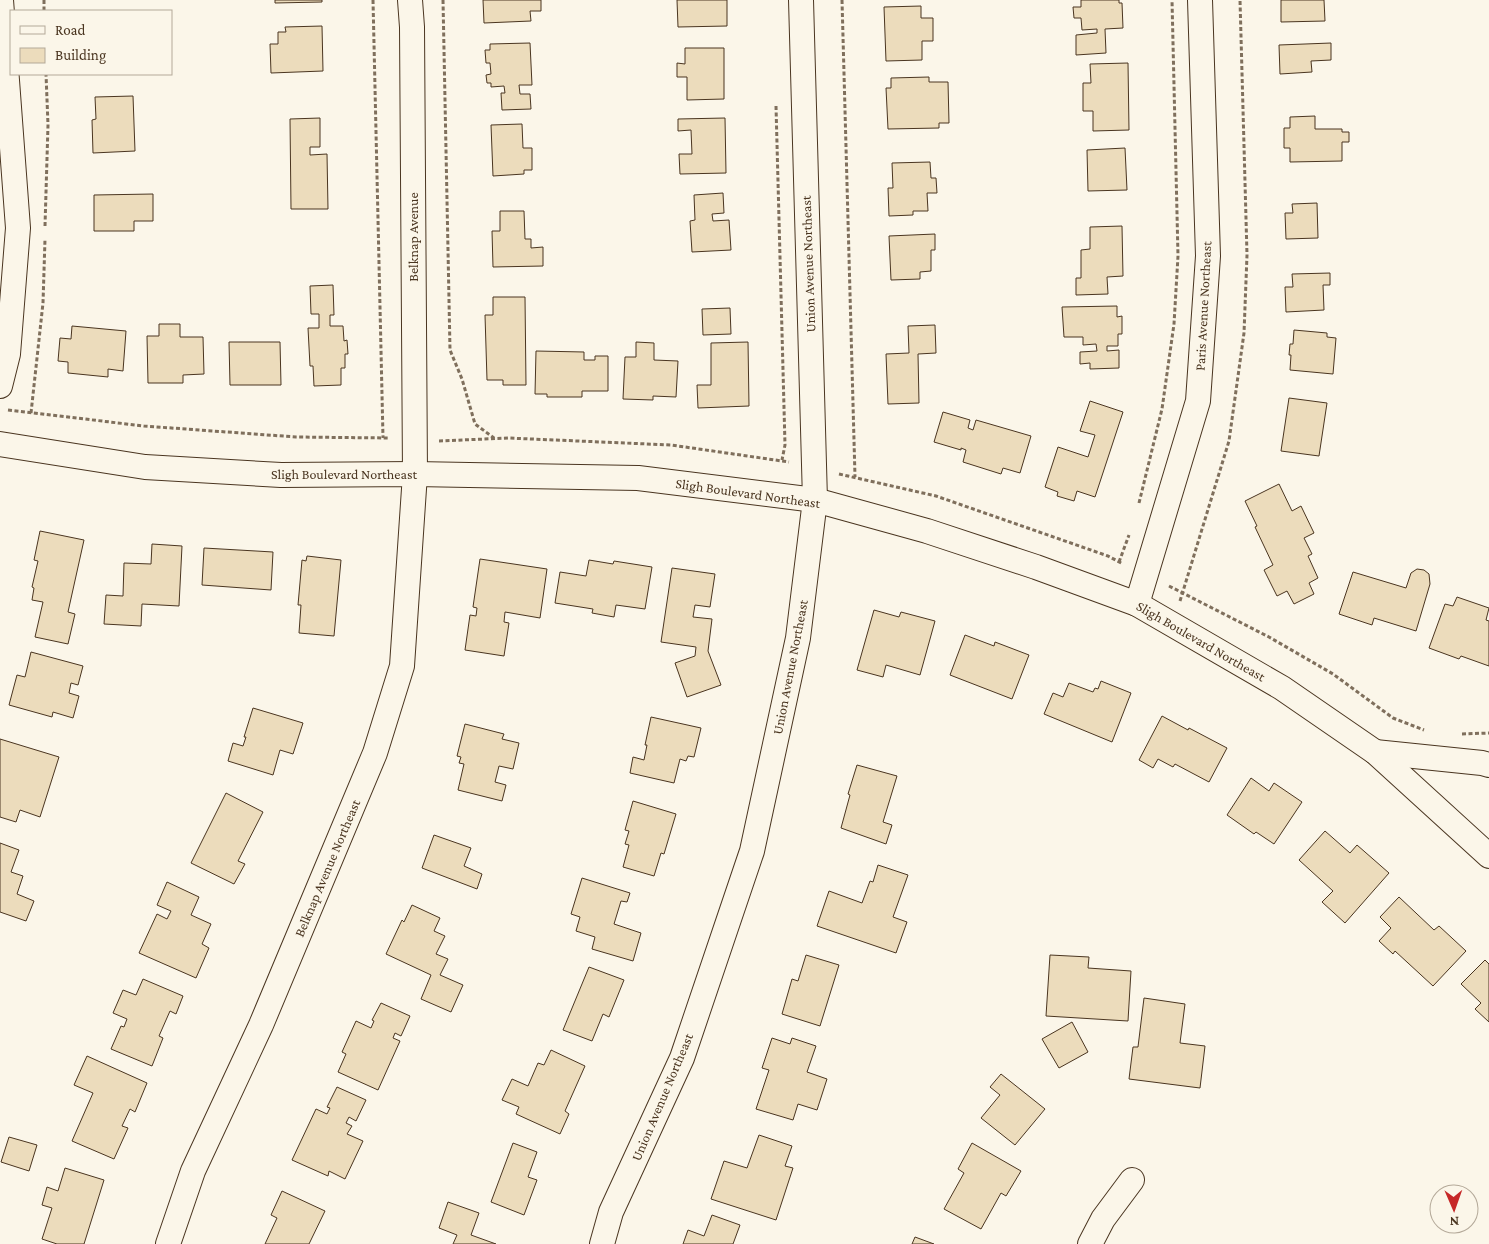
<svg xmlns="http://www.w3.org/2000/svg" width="1489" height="1244" font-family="'Crimson Pro',serif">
	<rect width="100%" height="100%" fill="#fbf6e9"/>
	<g fill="#ecdcbc" stroke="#4a3520">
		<path d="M 275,0 L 322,0 L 322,2 L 275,3 Z"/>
		<path d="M 483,0 L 541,0 L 541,11 L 530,11 L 531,21 L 484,23 Z"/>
		<path d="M 677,0 L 727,0 L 727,26 L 678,27 Z"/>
		<path d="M 1081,0 L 1119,0 L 1119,3 L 1122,3 L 1123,28 L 1105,29 L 1106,53 L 1076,55 L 1076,35 L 1097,33 L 1097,29 L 1082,30 L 1081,18 L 1074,18 L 1073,7 L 1081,7 Z"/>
		<path d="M 1281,0 L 1324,0 L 1325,21 L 1281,22 Z"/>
		<path d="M 921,6 L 921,18 L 933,18 L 933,41 L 922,41 L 922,60 L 886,61 L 884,7 Z"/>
		<path d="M 322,26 L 323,71 L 271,73 L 270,44 L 278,44 L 278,32 L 286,32 L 285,27 Z"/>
		<path d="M 530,43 L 532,85 L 519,85 L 520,94 L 530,94 L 531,109 L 502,110 L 501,93 L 505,93 L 504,86 L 491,87 L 491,83 L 487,83 L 486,75 L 491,74 L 490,63 L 486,63 L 485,50 L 490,50 L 490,44 Z"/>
		<path d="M 1331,43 L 1331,60 L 1311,61 L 1312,72 L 1280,74 L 1279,45 Z"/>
		<path d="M 685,48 L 724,48 L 724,99 L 687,100 L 687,77 L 677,77 L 677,63 L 685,64 Z"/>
		<path d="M 1128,63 L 1129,130 L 1093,131 L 1093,111 L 1083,111 L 1083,83 L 1091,83 L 1090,64 Z"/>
		<path d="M 929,77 L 929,82 L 948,82 L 949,123 L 939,123 L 939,128 L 888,129 L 886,88 L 891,88 L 891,78 Z"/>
		<path d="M 133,96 L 135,151 L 93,153 L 92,120 L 96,119 L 95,97 Z"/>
		<path d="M 1315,116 L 1315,129 L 1342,129 L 1342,132 L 1349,132 L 1349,142 L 1342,142 L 1342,161 L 1290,162 L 1290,148 L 1284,148 L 1284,128 L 1290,128 L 1290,117 Z"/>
		<path d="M 320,118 L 320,147 L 310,147 L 310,155 L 327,154 L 328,209 L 291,209 L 290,119 Z"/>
		<path d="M 725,118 L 726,173 L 680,174 L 679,154 L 692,154 L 691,130 L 678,131 L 678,119 Z"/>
		<path d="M 522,124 L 523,148 L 532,148 L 532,170 L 524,170 L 524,174 L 493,176 L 491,125 Z"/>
		<path d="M 1125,148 L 1127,190 L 1088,191 L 1087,150 Z"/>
		<path d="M 930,162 L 931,178 L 936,178 L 937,193 L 927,193 L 928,211 L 913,211 L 913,215 L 889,216 L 888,188 L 893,188 L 892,163 Z"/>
		<path d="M 723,193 L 724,213 L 712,214 L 713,221 L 729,220 L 731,250 L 692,252 L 690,221 L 695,220 L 694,195 Z"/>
		<path d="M 153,194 L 153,221 L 134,221 L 134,231 L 94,231 L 94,195 Z"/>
		<path d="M 1317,203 L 1318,238 L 1286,239 L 1285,213 L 1293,213 L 1292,204 Z"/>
		<path d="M 500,211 L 524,211 L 525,239 L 531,239 L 531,248 L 543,247 L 543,266 L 493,267 L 492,231 L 500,231 Z"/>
		<path d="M 1122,226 L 1123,276 L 1107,277 L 1108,294 L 1076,295 L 1076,278 L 1081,278 L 1081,250 L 1090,249 L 1090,227 Z"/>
		<path d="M 935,234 L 935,250 L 931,250 L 931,271 L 920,272 L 920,279 L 891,280 L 889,236 Z"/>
		<path d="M 1330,273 L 1330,285 L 1323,285 L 1324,310 L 1286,312 L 1285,287 L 1293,287 L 1292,274 Z"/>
		<path d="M 333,285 L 334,315 L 330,315 L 330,326 L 343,326 L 344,341 L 347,340 L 348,354 L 345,354 L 345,368 L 341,368 L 341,385 L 314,386 L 313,366 L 310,366 L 308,328 L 319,328 L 319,314 L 311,314 L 310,286 Z"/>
		<path d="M 493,297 L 525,297 L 526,385 L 503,385 L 503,380 L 487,380 L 485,315 L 493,315 Z"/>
		<path d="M 1117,306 L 1117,317 L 1122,316 L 1122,334 L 1118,334 L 1118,346 L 1107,346 L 1107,351 L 1119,350 L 1119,368 L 1090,369 L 1090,363 L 1080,364 L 1080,352 L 1097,351 L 1096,344 L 1083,345 L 1083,337 L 1064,337 L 1062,307 Z"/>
		<path d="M 730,308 L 731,334 L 703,335 L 702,309 Z"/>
		<path d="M 159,324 L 180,324 L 180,337 L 203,337 L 204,374 L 183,375 L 183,383 L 148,383 L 147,336 L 159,336 Z"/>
		<path d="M 935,325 L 936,353 L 918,354 L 919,403 L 888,404 L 886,354 L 909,353 L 908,326 Z"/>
		<path d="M 72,326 L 126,331 L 123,371 L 108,369 L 108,377 L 68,373 L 68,362 L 58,361 L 60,338 L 71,339 Z"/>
		<path d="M 1294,330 L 1327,333 L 1327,337 L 1336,338 L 1333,374 L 1290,370 L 1291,355 L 1289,355 L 1290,344 L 1293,344 Z"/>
		<path d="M 229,342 L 280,342 L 281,385 L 230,385 Z"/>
		<path d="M 636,342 L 654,343 L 654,360 L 678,361 L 676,397 L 653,396 L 653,400 L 623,399 L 625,357 L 636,357 Z"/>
		<path d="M 748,342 L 749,406 L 698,408 L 697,385 L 711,385 L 711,343 Z"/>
		<path d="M 536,351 L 584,352 L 584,360 L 595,360 L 595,356 L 608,356 L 608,391 L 582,391 L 582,397 L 547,397 L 547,394 L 535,394 Z"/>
		<path d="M 1289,398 L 1327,403 L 1319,456 L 1281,451 Z"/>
		<path d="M 1090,401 L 1123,412 L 1095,497 L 1077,491 L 1074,501 L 1057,496 L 1058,492 L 1045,487 L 1058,447 L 1088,457 L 1095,435 L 1080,431 Z"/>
		<path d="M 943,412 L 970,420 L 968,428 L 973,430 L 976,420 L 1031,436 L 1020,473 L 1003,468 L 1001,474 L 963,462 L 966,450 L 961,448 L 961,450 L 934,442 Z"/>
		<path d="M 1279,484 L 1292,511 L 1301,506 L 1314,533 L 1304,538 L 1312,554 L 1308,556 L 1318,578 L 1309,583 L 1314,594 L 1294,604 L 1287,591 L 1277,596 L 1264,570 L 1273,565 L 1255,527 L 1257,526 L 1245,501 Z"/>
		<path d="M 40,531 L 84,540 L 68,612 L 75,614 L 68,644 L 35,637 L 43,602 L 32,600 L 34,588 L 32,587 L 38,561 L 34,560 Z"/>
		<path d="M 152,544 L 182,546 L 179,606 L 142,604 L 141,626 L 104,624 L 106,595 L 123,596 L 124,563 L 151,564 Z"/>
		<path d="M 204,548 L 273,552 L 271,590 L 202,585 Z"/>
		<path d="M 307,556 L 341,560 L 334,636 L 299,633 L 301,605 L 298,605 L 302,560 L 306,561 Z"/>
		<path d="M 480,559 L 547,569 L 540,618 L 505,612 L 504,622 L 509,623 L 504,656 L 465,650 L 470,615 L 476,616 L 477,608 L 473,607 Z"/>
		<path d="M 589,560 L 613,564 L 614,561 L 652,567 L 645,609 L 616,605 L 614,617 L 592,613 L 593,609 L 555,603 L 560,572 L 586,576 Z"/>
		<path d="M 672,568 L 715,574 L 710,607 L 695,605 L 693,617 L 712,619 L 708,651 L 721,685 L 687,697 L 675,663 L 695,656 L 696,647 L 661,642 Z"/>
		<path d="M 1417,569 L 1424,570 L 1429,574 L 1430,584 L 1416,631 L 1374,618 L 1372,625 L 1339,614 L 1353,572 L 1406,588 L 1411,573 Z"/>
		<path d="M 1457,597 L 1489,608 L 1486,620 L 1489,621 L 1489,666 L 1461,656 L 1459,659 L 1429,648 L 1445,604 L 1453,606 Z"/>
		<path d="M 874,610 L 899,617 L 901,612 L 935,621 L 920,675 L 886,665 L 883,677 L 857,670 Z"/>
		<path d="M 965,635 L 994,646 L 995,642 L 1029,655 L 1012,699 L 950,675 Z"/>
		<path d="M 31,652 L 83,666 L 78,685 L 71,683 L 69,693 L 79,696 L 73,718 L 53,712 L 52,717 L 9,705 L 17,675 L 25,677 Z"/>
		<path d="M 1101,681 L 1131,693 L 1112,742 L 1044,714 L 1053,693 L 1063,697 L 1069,683 L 1093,692 L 1095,688 L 1098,689 Z"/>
		<path d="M 253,708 L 303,723 L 293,754 L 280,750 L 273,775 L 228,761 L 233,743 L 243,746 L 246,737 L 244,737 Z"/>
		<path d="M 1162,716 L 1188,730 L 1189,728 L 1227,748 L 1209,782 L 1175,764 L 1173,767 L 1158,759 L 1153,768 L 1139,760 Z"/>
		<path d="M 651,717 L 701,728 L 694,757 L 688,756 L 686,761 L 680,759 L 674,783 L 630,773 L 633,757 L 644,760 L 647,745 L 645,745 Z"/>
		<path d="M 465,724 L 504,734 L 502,739 L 519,743 L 513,769 L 499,766 L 495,782 L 506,785 L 502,801 L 458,790 L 464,764 L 459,763 L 461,757 L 457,756 Z"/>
		<path d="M 0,739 L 59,757 L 40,817 L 20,810 L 16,822 L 0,817 Z"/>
		<path d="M 857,765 L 897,776 L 883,822 L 892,825 L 886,844 L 841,828 L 850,795 L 848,794 Z"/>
		<path d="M 1251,778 L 1269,791 L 1274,783 L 1302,802 L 1274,844 L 1256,832 L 1254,834 L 1227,815 Z"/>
		<path d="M 226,793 L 263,812 L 238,861 L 245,864 L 234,884 L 191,863 Z"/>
		<path d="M 633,801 L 676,814 L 664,854 L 661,853 L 654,876 L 623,867 L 629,845 L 625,844 L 629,831 L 625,830 Z"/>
		<path d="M 1325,831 L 1350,853 L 1357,845 L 1389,873 L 1345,923 L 1322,902 L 1333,891 L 1299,860 Z"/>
		<path d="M 434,835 L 471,848 L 464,866 L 482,874 L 477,889 L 422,868 Z"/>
		<path d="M 0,843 L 19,850 L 11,872 L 23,876 L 17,894 L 34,901 L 26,921 L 0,912 Z"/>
		<path d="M 878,865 L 908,875 L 893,917 L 907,922 L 896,953 L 817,926 L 829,891 L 862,903 L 870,881 L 873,882 Z"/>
		<path d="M 582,878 L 630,893 L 627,902 L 621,901 L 614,924 L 641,933 L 633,961 L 592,949 L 595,937 L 576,931 L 580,917 L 571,914 Z"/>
		<path d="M 167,882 L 199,897 L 191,915 L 211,924 L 202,944 L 209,948 L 196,978 L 139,953 L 157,914 L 167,919 L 171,911 L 157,905 Z"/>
		<path d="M 1399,897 L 1434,930 L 1439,926 L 1466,951 L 1433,986 L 1395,951 L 1393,954 L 1379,941 L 1391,928 L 1380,917 Z"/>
		<path d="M 412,905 L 440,918 L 434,931 L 445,936 L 436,954 L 448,959 L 440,975 L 463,985 L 451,1012 L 421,999 L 431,975 L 386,954 L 402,920 L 404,922 Z"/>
		<path d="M 806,955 L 839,965 L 820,1026 L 782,1014 L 792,979 L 798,981 Z"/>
		<path d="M 1050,955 L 1089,957 L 1088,968 L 1131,971 L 1128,1021 L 1046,1016 Z"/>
		<path d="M 1485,960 L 1489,964 L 1489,1022 L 1475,1009 L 1481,1003 L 1461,984 Z"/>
		<path d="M 589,967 L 624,980 L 609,1017 L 603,1014 L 592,1041 L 563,1030 Z"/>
		<path d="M 143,979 L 183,996 L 176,1014 L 170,1011 L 159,1036 L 163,1038 L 152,1066 L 111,1049 L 121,1026 L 124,1027 L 127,1019 L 113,1013 L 123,990 L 136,995 Z"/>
		<path d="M 1144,998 L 1185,1004 L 1180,1043 L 1205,1046 L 1200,1088 L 1129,1079 L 1133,1047 L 1138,1047 Z"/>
		<path d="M 381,1003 L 410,1016 L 401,1036 L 395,1033 L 393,1038 L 400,1041 L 378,1090 L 338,1072 L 346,1054 L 342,1052 L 356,1021 L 371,1028 L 374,1021 L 372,1020 Z"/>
		<path d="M 1072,1022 L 1088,1052 L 1059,1068 L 1042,1039 Z"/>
		<path d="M 772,1038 L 790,1044 L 792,1038 L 816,1046 L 807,1072 L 827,1079 L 817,1110 L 798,1104 L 793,1120 L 756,1109 L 769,1070 L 762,1068 Z"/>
		<path d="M 551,1050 L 585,1066 L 565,1111 L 569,1114 L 560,1134 L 516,1114 L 519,1107 L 502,1100 L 512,1079 L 528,1086 L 538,1063 L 544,1065 Z"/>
		<path d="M 87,1056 L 147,1083 L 135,1112 L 130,1109 L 122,1126 L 128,1128 L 114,1159 L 72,1141 L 93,1093 L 74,1085 Z"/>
		<path d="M 1001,1074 L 1045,1109 L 1015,1145 L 981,1118 L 1000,1095 L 990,1087 Z"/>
		<path d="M 337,1087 L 366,1100 L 356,1121 L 349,1117 L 346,1123 L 352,1126 L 347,1134 L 363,1141 L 345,1179 L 329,1171 L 328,1176 L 292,1160 L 316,1109 L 327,1114 L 330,1108 L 327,1107 Z"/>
		<path d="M 759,1135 L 792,1146 L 785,1166 L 793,1168 L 776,1220 L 711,1199 L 724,1161 L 747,1168 Z"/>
		<path d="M 9,1137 L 37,1145 L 29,1171 L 1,1162 Z"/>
		<path d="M 513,1143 L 537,1152 L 528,1177 L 537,1180 L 524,1215 L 491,1202 Z"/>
		<path d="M 972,1143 L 1021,1171 L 1006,1196 L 1001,1193 L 981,1229 L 944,1209 L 964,1173 L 958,1169 Z"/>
		<path d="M 65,1168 L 104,1180 L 84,1244 L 57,1244 L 42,1239 L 52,1208 L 42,1205 L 47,1187 L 58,1191 Z"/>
		<path d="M 282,1191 L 325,1211 L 309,1244 L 265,1244 L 277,1218 L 271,1215 Z"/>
		<path d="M 448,1202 L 479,1213 L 471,1235 L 496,1244 L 453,1244 L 457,1235 L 439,1228 Z"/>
		<path d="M 712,1215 L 740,1225 L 733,1244 L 683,1244 L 688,1230 L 704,1236 Z"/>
		<path d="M 915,1237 L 934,1244 L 912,1244 Z"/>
	</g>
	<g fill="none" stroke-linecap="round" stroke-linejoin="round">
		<defs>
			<g id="street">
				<path d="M 0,386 L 8,354 L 18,228 L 1,0"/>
				<path d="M 0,444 L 145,467 L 281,475 L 415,474 L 638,478 L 815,500 L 927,531 L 1036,567 L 1137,604 L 1282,688 L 1375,752 L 1489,856"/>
				<path d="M 1137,604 L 1198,401 L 1208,256 L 1200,0"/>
				<path d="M 1375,752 L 1482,763 L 1489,765"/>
				<path d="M 168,1244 L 193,1171 L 261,1025 L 375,753 L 402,666 L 415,474 L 412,27 L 410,0"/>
				<path d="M 602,1244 L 611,1212 L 682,1058 L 752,851 L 798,638 L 815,500 L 801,0"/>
				<path d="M 1090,1244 L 1103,1219 L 1132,1180"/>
			</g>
		</defs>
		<use href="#street" stroke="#4a3520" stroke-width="26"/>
		<g stroke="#7f6f5c" stroke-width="3" stroke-dasharray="4 2.5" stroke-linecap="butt">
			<path d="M 44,0 L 44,11"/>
			<path d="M 373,0 L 383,438"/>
			<path d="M 443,0 L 450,350 L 462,379 L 475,424 L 494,438"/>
			<path d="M 842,0 L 855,477"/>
			<path d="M 776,106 L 785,445 L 782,460"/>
			<path d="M 45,226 L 48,125 L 46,74"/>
			<path d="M 8,410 L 144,426 L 296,437 L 390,438"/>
			<path d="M 31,413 L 43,303 L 45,239"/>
			<path d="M 439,441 L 508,438 L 671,445 L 789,462"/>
			<path d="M 839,474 L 936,496 L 1108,556 L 1123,564"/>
			<path d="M 1139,503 L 1162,409 L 1174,324 L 1178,256 L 1172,0"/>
			<path d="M 1119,562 L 1129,535"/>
			<path d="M 1169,586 L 1269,637 L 1333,674 L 1393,718 L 1424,730"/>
			<path d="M 1180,601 L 1229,441 L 1244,333 L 1247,255 L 1240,0"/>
			<path d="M 1462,734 L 1489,733"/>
		</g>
		<use href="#street" stroke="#fbf6e9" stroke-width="24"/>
	</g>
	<g text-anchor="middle" stroke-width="4" stroke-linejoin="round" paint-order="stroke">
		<g font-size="14" fill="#4a3520" stroke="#fbf6e9">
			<text transform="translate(413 237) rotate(-90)" y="5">Belknap Avenue</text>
			<text transform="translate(808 264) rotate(-92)" y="5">Union Avenue Northeast</text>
			<text transform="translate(1203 306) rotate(-87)" y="5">Paris Avenue Northeast</text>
			<text x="344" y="479">Sligh Boulevard Northeast</text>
			<text transform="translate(748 493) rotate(8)" y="5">Sligh Boulevard Northeast</text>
			<text transform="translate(1201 641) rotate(30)" y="5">Sligh Boulevard Northeast</text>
			<text transform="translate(790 667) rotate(-79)" y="5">Union Avenue Northeast</text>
			<text transform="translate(327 868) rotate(-67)" y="5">Belknap Avenue Northeast</text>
			<text transform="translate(662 1097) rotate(-67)" y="5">Union Avenue Northeast</text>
		</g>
	</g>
	<rect x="10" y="10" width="162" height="65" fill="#fbf6e9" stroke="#b4a999"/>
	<rect x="20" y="26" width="25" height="8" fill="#fbf6e9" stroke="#b4a999"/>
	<text x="55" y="35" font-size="15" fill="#4a3520">Road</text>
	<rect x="20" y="48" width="25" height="15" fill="#ecdcbc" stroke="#b4a999"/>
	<text x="55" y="60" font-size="15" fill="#4a3520">Building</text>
	<g transform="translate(1454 1209) rotate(178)"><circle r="24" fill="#fbf6e9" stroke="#b4a999"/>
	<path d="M0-4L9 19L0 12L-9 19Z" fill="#c62828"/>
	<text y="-8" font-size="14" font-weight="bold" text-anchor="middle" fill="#4a3520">N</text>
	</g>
</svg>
